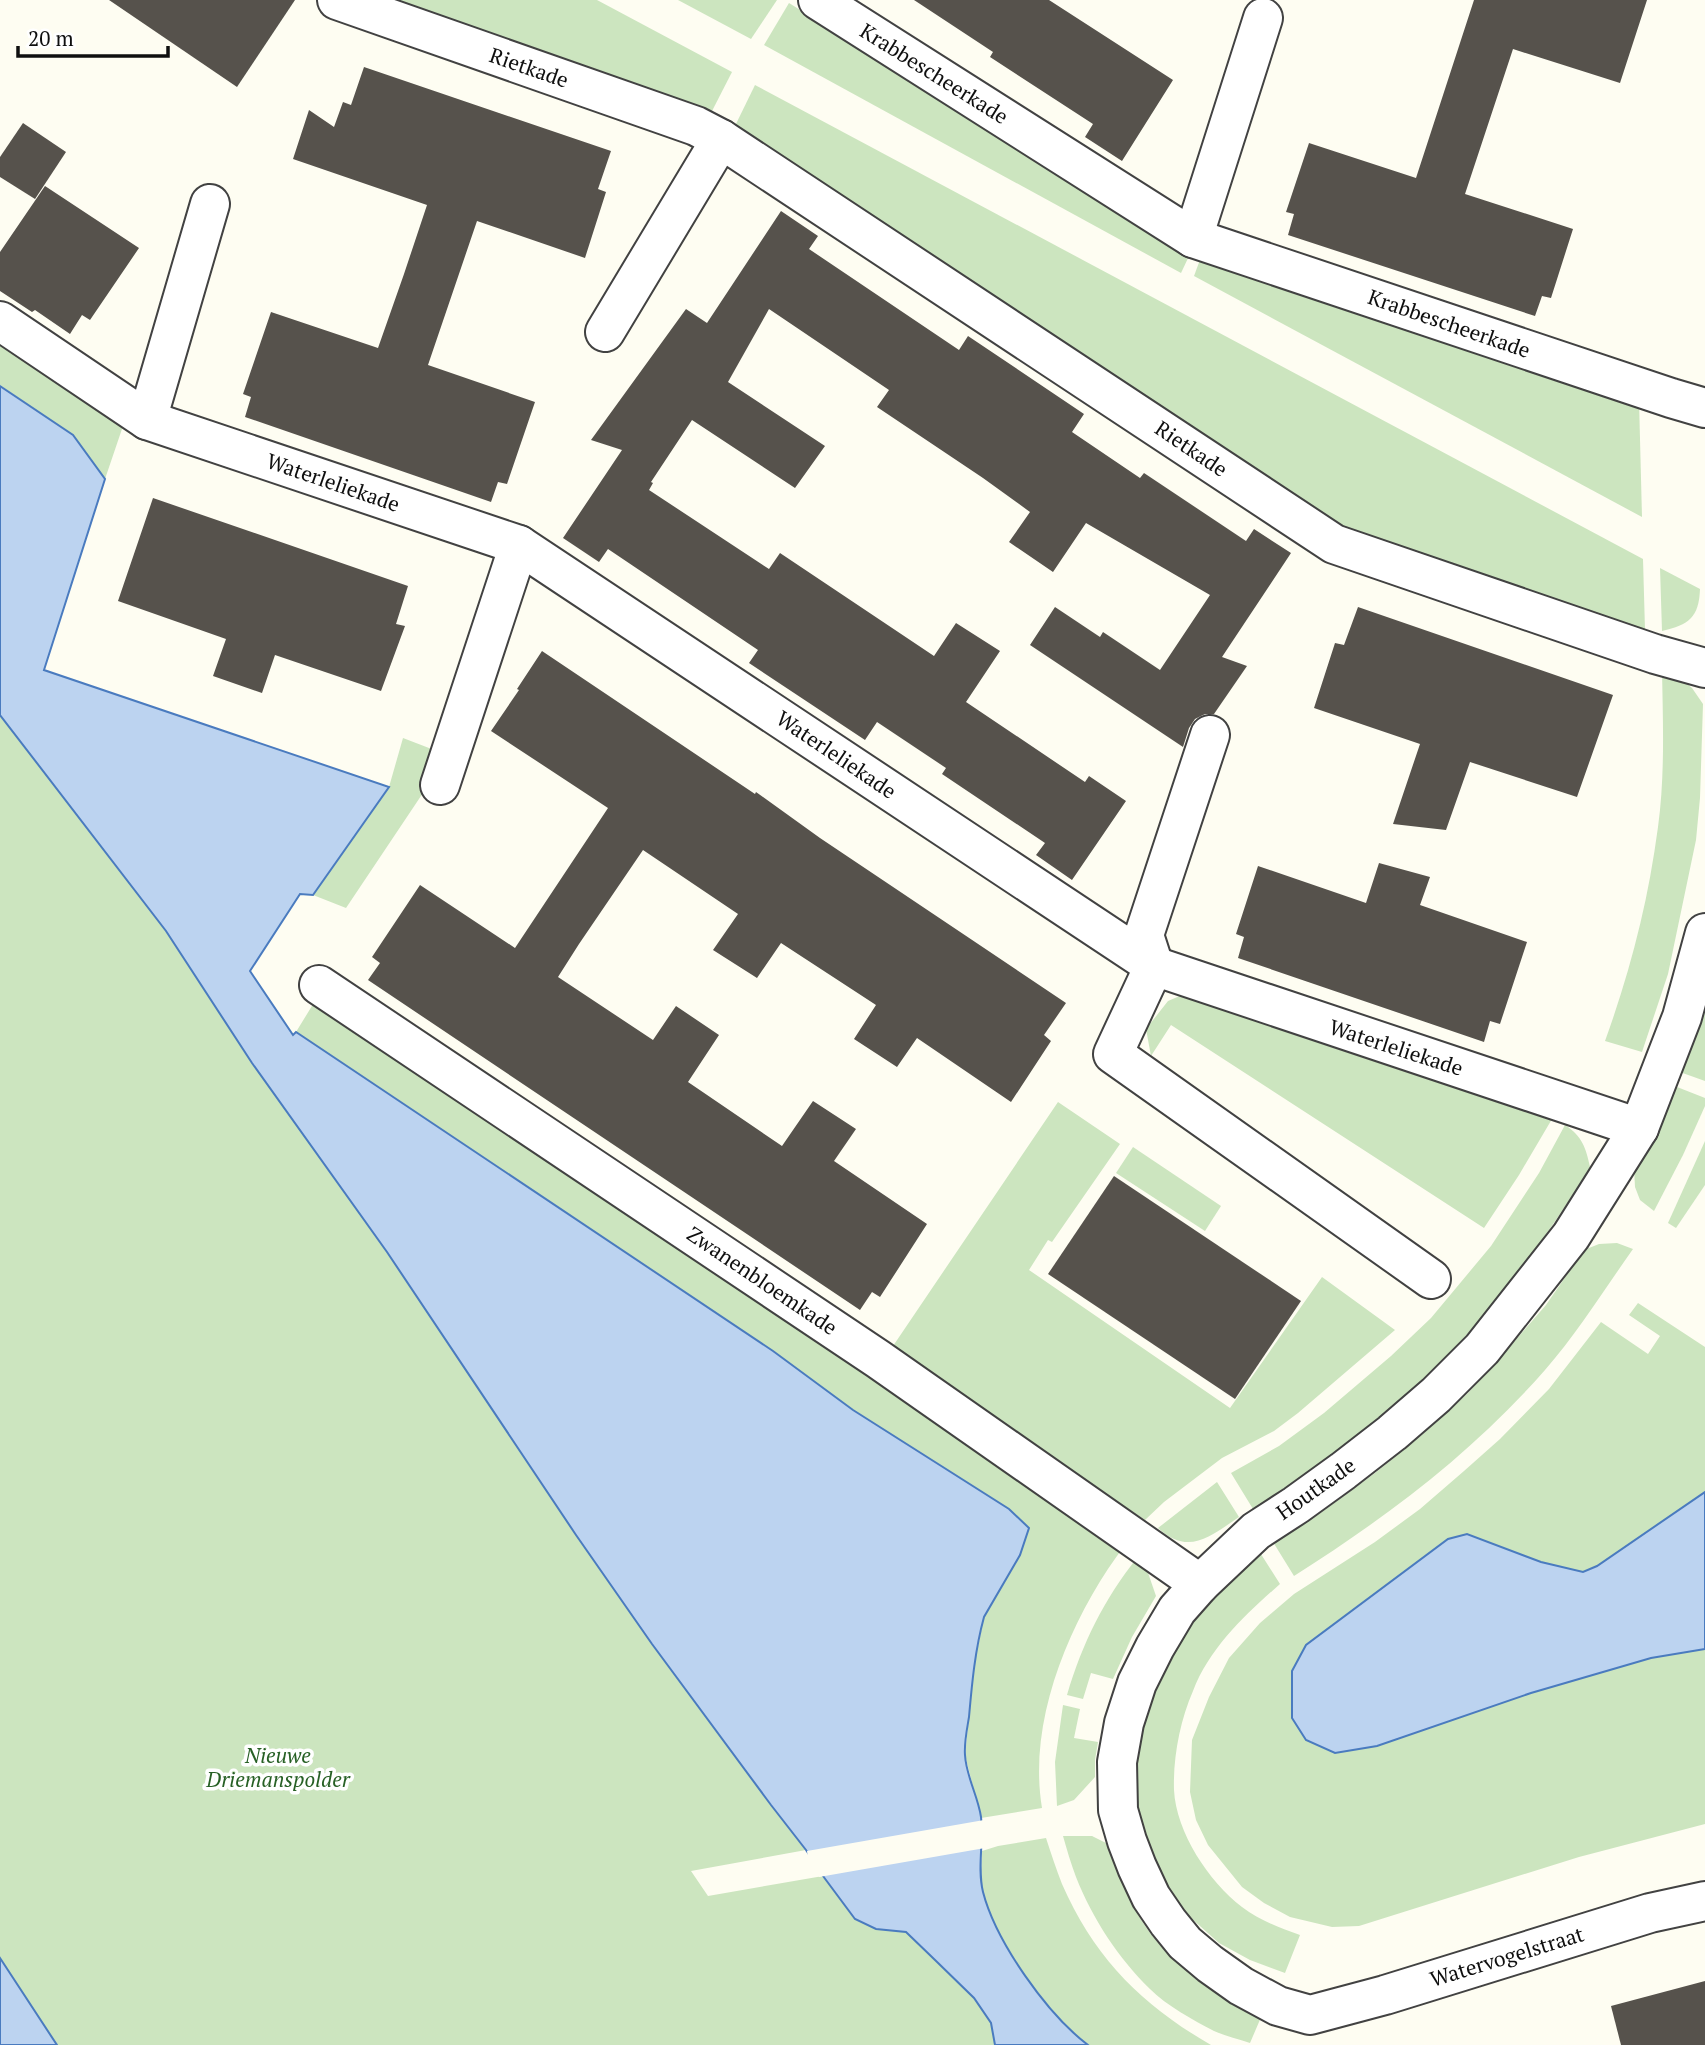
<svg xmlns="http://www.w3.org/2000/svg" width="1705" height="2045" font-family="'PT Serif',serif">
	<rect width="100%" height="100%" fill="#fefdf2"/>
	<g fill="#cce5bf">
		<path d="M 379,0 L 597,0 L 732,72 L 711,113 Z"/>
		<path d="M 678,0 L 777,0 L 751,39 Z"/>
		<path d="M 789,3 L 1190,254 L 1181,273 L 764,45 Z"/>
		<path d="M 755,85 L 1643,559 L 1645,630 L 1344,529 L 734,128 Z"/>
		<path d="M 1201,257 L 1639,400 L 1642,517 L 1194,276 Z"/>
		<path d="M 0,343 L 123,426 L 105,479 L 72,435 L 0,385 Z"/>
		<path d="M 1660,568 L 1700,589 C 1699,617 1689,625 1662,631 Z"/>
		<path d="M 1662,671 L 1679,677 L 1692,688 L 1703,704 L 1700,798 L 1696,840 L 1668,974 L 1642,1052 L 1605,1041 C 1631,969 1648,902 1658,827 C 1665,776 1663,723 1662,671 Z"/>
		<path d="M 0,715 L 166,931 L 252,1063 L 387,1252 L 576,1535 L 652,1644 L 771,1805 L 806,1850 L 691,1871 L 708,1896 L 823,1876 L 855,1919 L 876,1929 L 906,1932 L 934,1959 L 974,1998 L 991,2023 L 995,2045 L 0,2045 Z"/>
		<path d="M 403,738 L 442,753 L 431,781 L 346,908 L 313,895 L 389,787 Z"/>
		<path d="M 1705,985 L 1705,1081 L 1677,1071 Z"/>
		<path d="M 1189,992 L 1552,1119 L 1519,1175 L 1484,1228 L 1171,1025 L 1151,1056 L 1146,1029 L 1168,1001 Z"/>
		<path d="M 315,1001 L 1125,1545 C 1072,1615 1027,1718 1042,1808 L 981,1818 L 965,1755 L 975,1661 L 984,1617 L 1029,1528 L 1009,1509 L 853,1410 L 773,1351 L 296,1032 Z"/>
		<path d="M 1672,1085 L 1705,1098 L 1705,1106 L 1683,1155 L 1654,1211 L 1640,1200 L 1635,1187 L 1634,1168 Z"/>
		<path d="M 1058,1102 L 1120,1144 L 1052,1242 L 1048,1240 L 1029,1270 L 1230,1408 L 1322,1277 L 1395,1330 L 1298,1413 L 1274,1431 L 1222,1458 L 1164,1502 L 1145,1520 L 891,1349 Z"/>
		<path d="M 1565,1125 C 1582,1136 1586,1148 1590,1167 C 1529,1267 1455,1360 1362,1433 C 1327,1460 1290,1485 1253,1509 L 1231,1473 L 1279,1446 L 1324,1413 L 1391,1356 L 1431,1318 L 1491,1246 L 1539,1173 Z"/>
		<path d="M 1705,1141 L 1705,1185 L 1676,1228 L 1668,1223 Z"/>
		<path d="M 1133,1147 L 1221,1206 L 1205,1231 L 1116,1173 Z"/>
		<path d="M 1617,1243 L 1633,1249 C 1604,1290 1578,1332 1545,1370 C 1472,1453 1387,1517 1294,1576 L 1273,1542 L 1322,1512 L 1375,1473 L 1423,1434 L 1468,1393 L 1506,1351 L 1546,1305 L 1584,1250 L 1599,1244 Z"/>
		<path d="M 1638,1303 L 1705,1347 L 1705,1492 L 1597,1566 L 1583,1572 L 1541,1562 L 1371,1598 L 1306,1645 L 1292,1671 L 1292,1718 L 1531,1693 L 1651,1658 L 1705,1649 L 1705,1824 L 1579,1857 L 1359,1926 L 1332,1927 L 1290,1917 L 1264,1903 L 1242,1887 L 1208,1845 L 1196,1820 L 1190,1792 L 1192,1740 L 1209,1697 L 1229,1658 L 1260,1623 L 1294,1594 L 1375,1542 L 1420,1509 L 1464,1471 L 1500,1439 L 1549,1389 L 1601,1322 L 1648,1354 L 1660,1336 L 1629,1315 Z"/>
		<path d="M 1217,1482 L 1239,1517 C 1212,1535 1189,1557 1158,1528 Z"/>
		<path d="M 1259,1551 L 1280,1584 C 1246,1614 1210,1647 1193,1691 C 1180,1721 1173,1757 1174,1790 C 1176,1832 1209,1882 1242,1907 C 1259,1920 1280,1928 1300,1935 L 1285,1973 L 1250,1960 L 1219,1943 L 1191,1918 L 1170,1891 L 1153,1857 L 1142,1825 L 1133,1788 L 1142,1713 L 1153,1679 L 1199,1605 Z"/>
		<path d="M 1137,1558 L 1145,1564 L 1156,1596 L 1132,1637 L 1113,1679 L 1091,1673 L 1083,1699 L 1067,1695 C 1082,1644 1104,1599 1137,1558 Z"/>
		<path d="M 1063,1705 L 1080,1709 L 1074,1738 L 1098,1742 L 1095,1760 L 1095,1777 L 1074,1800 L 1057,1806 L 1055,1762 Z"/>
		<path d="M 1063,1836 L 1092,1836 L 1106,1843 C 1120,1881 1141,1934 1175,1958 C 1204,1977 1236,1992 1265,2008 L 1250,2043 C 1238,2039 1225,2036 1214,2031 C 1193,2020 1167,2006 1150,1989 C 1119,1959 1092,1918 1076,1877 C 1071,1864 1067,1850 1063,1836 Z"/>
		<path d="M 1046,1838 C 1051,1853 1056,1869 1062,1884 C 1095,1959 1142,2005 1211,2045 L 1088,2045 C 1051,2017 989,1936 982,1889 C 980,1877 982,1863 982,1851 L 998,1846 Z"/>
	</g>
	<g fill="#bcd3f0" stroke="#4a7bbf" stroke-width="2">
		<path d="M 0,386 L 73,435 L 105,479 L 44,670 L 389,787 L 313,895 L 300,894 L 250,971 L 293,1035 L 296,1032 L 773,1351 L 853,1410 L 1009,1509 L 1029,1528 L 1020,1555 L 984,1617 C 975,1650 972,1683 969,1717 C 967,1729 964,1743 965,1755 C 966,1776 978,1796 981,1817 C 984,1841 977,1868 983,1892 C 996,1942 1047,2014 1088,2045 L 995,2045 L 991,2023 L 974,1998 L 934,1959 L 906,1932 L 876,1929 L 855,1919 L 823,1876 L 806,1850 L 771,1805 L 652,1644 L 576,1535 L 387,1252 L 252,1063 L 166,931 L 0,715 Z"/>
		<path d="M 1705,1492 L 1705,1649 L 1651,1658 L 1531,1693 L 1377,1746 L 1335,1753 L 1306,1740 L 1292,1718 L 1292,1671 L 1306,1645 L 1448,1539 L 1467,1534 L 1541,1562 L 1583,1572 L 1597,1566 Z"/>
		<path d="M 0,1958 L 57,2045 L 0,2045 Z"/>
	</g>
	<path fill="#fefdf2" d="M 984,1820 L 985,1848 L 819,1877 L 808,1859 L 807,1851 Z"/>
	<g fill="#56524c">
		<path d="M 109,0 L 295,0 L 237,87 Z"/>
		<path d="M 914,0 L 1049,0 L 1173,80 L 1122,161 L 1085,137 L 1093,124 L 990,57 L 993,52 Z"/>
		<path d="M 1474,0 L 1647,0 L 1620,83 L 1513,49 L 1465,194 L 1573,229 L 1551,298 L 1542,296 L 1535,316 L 1288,235 L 1294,214 L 1286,212 L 1309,143 L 1416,178 Z"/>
		<path d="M 364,67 L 611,151 L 598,189 L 606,192 L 585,258 L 477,221 L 428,365 L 535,402 L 507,484 L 498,482 L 491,502 L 245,417 L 251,397 L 243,394 L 271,312 L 378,348 L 404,274 L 427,205 L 293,159 L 309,110 L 334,127 L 343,102 L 351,105 Z"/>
		<path d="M 23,123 L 66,152 L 35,199 L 0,177 L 0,157 Z"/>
		<path d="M 45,186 L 139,248 L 90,320 L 82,315 L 70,334 L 35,310 L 32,312 L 0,291 L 0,252 Z"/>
		<path d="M 781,211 L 818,236 L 809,249 L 959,350 L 968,336 L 1084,414 L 1072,432 L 1140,478 L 1144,473 L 1246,541 L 1254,529 L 1291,553 L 1222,657 L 1247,666 L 1214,714 L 1205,714 L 1195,719 L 1189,728 L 1183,747 L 1030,645 L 1055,607 L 1100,637 L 1103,632 L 1160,670 L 1210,595 L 1086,523 L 1053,572 L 1009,542 L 1030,512 L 983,478 L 877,407 L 889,390 L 769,309 L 728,382 L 825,446 L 795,488 L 692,420 L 651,482 L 653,483 L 649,490 L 769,569 L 780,553 L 934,656 L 956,623 L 1000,651 L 966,702 L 1085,782 L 1089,776 L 1126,801 L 1072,880 L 1036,855 L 1045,843 L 942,774 L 946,768 L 877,722 L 865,740 L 749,663 L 758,650 L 608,549 L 599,562 L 563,538 L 622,450 L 591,440 L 686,309 L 707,323 Z"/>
		<path d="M 153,498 L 408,586 L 396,624 L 405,626 L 381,691 L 275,655 L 262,693 L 213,676 L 226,639 L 118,601 Z"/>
		<path d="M 1358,607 L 1613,695 L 1577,797 L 1470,762 L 1446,830 L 1393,824 L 1420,744 L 1314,708 L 1335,643 L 1344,645 Z"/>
		<path d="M 542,651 L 755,794 L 756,792 L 820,838 L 1066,1003 L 1044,1035 L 1051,1041 L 1011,1102 L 917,1038 L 897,1067 L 854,1039 L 876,1005 L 781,943 L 757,978 L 713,950 L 738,914 L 643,850 L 579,944 L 558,977 L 653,1040 L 676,1006 L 719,1035 L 688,1082 L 782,1146 L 813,1101 L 856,1129 L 834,1161 L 927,1224 L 880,1297 L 872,1292 L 860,1310 L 368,980 L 380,963 L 372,957 L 420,885 L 515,948 L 608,808 L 491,731 L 519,690 L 517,689 Z"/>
		<path d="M 1379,863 L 1430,877 L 1420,905 L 1527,942 L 1500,1024 L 1490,1021 L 1484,1042 L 1238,958 L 1244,937 L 1236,934 L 1258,866 L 1366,903 Z"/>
		<path d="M 1114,1176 L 1301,1301 L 1235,1399 L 1048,1274 Z"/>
		<path d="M 1705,1981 L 1705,2045 L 1621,2045 L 1611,2006 Z"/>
	</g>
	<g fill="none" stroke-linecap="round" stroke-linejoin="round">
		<defs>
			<g id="minor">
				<path d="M 337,0 L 696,126 L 721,139 L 1334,544 L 1655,654 L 1705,668"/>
				<path d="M 818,0 L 1193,238 L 1671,398 L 1705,408"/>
				<path d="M 1193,238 L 1263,18"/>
				<path d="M 0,321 L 147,420 L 519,545 L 1154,966 L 1639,1128"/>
				<path d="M 605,332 L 721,139"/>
				<path d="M 147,420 L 210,204"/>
				<path d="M 1210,735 L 1144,935 L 1154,966 L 1113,1054 L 1431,1279"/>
				<path d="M 440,785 L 519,545"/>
				<path d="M 1705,933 L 1682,1017 L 1639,1128 L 1571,1236 L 1482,1349 L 1436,1395 L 1392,1433 L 1343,1471 L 1296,1505 L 1256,1531 L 1200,1584 L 1177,1610 L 1155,1647 L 1137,1683 L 1124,1723 L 1117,1762 L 1118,1810 L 1127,1841 L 1137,1867 L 1151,1897 L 1168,1922 L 1185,1943 L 1210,1964 L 1241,1986 L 1278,2006 L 1310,2015 L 1385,1995 L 1650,1913 L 1705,1901"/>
				<path d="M 319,985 L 878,1359 L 1200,1584"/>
			</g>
		</defs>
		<use href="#minor" stroke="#424242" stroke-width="42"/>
		<use href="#minor" stroke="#fff" stroke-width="38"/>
	</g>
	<g text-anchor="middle" stroke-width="7" stroke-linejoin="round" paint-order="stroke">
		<g font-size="21" fill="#0f0f0f" stroke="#fff">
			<text transform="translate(529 68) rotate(19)" y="7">Rietkade</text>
			<text transform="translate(934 74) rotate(32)" y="7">Krabbescheerkade</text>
			<text transform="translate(1449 324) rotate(19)" y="7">Krabbescheerkade</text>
			<text transform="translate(1191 449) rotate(34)" y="7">Rietkade</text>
			<text transform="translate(333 483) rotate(19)" y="7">Waterleliekade</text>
			<text transform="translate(836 755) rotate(34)" y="7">Waterleliekade</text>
			<text transform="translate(1396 1048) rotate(18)" y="7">Waterleliekade</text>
			<text transform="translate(762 1281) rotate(34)" y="7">Zwanenbloemkade</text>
			<text transform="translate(1316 1489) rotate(-35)" y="7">Houtkade</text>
			<text transform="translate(1507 1957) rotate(-17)" y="7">Watervogelstraat</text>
		</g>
		<g font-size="21" font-style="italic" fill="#276025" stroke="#fff">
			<text x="278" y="1763">Nieuwe<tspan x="278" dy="24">Driemanspolder</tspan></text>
		</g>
	</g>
	<path d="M18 46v10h150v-10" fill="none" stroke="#0f0f0f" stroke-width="3.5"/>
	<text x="28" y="46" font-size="21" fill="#0f0f0f" stroke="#ffffff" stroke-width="5" paint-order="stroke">20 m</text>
</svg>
